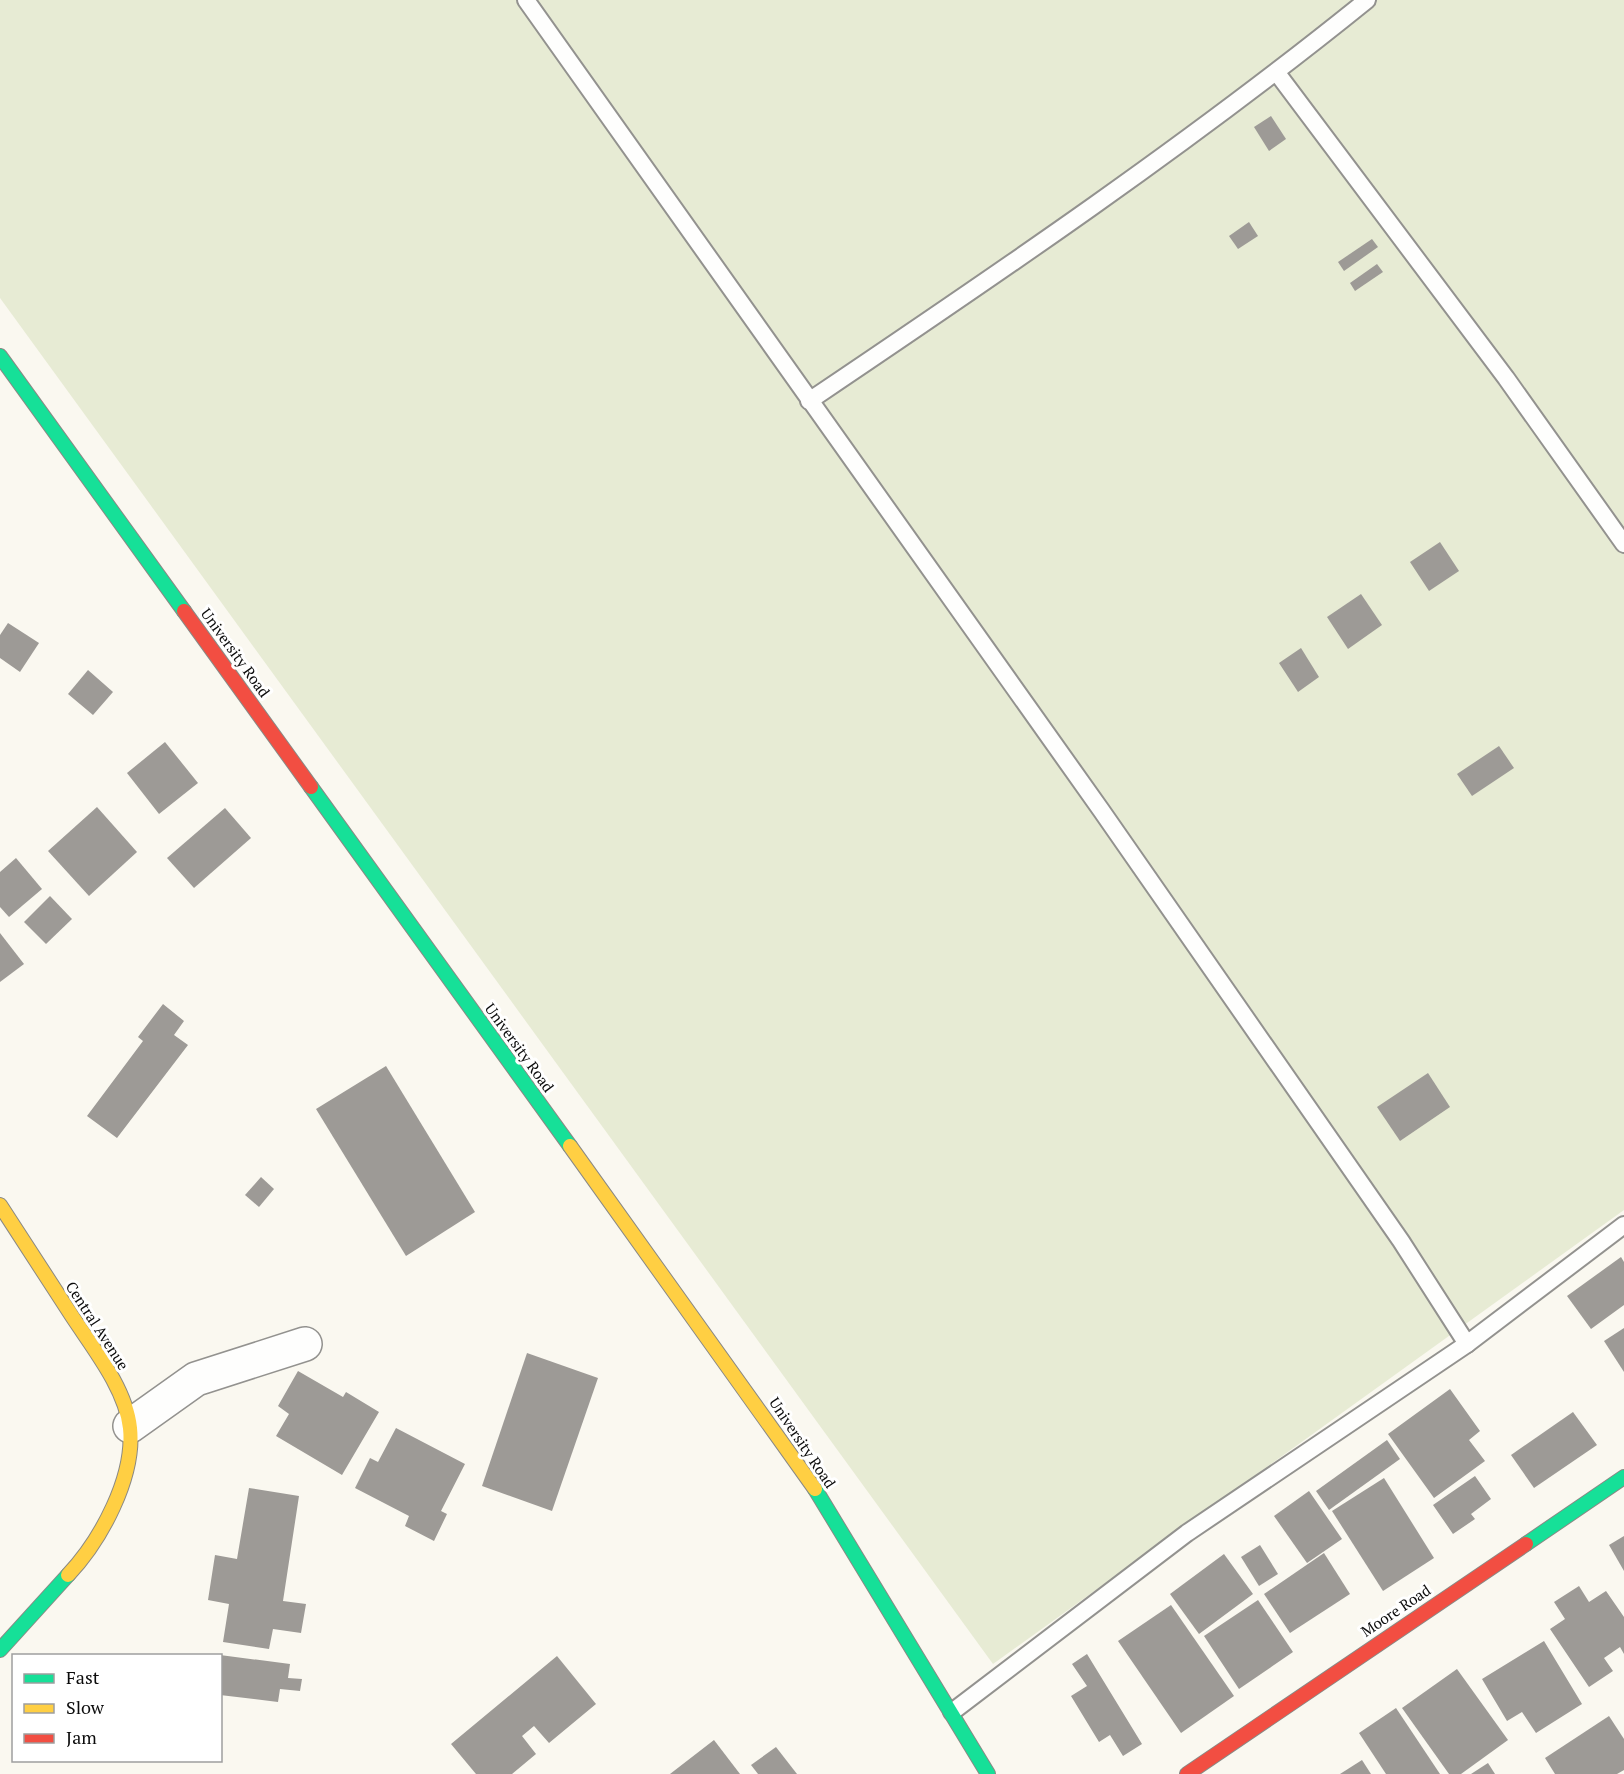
<svg xmlns="http://www.w3.org/2000/svg" width="1624" height="1774" font-family="'PT Serif',serif">
	<rect width="100%" height="100%" fill="#faf8f0"/>
	<path fill="#e7ebd4" d="M 0,0 L 1624,0 L 1624,1210 L 993,1664 L 0,298 Z"/>
	<g fill="#9d9a96">
		<path d="M 1271,116 L 1286,139 L 1269,151 L 1254,127 Z"/>
		<path d="M 1249,222 L 1258,236 L 1238,249 L 1229,236 Z"/>
		<path d="M 1372,239 L 1378,247 L 1344,271 L 1338,262 Z"/>
		<path d="M 1377,264 L 1383,272 L 1355,291 L 1350,283 Z"/>
		<path d="M 1440,542 L 1459,571 L 1429,591 L 1410,562 Z"/>
		<path d="M 1361,594 L 1382,625 L 1348,649 L 1327,617 Z"/>
		<path d="M 8,623 L 39,643 L 20,672 L 0,658 L 0,635 Z"/>
		<path d="M 1301,648 L 1319,677 L 1298,692 L 1279,663 Z"/>
		<path d="M 88,670 L 113,692 L 93,715 L 68,694 Z"/>
		<path d="M 165,742 L 198,783 L 159,814 L 127,773 Z"/>
		<path d="M 1499,746 L 1514,768 L 1472,796 L 1457,774 Z"/>
		<path d="M 97,807 L 137,852 L 89,896 L 48,851 Z"/>
		<path d="M 225,808 L 251,838 L 194,888 L 167,858 Z"/>
		<path d="M 16,858 L 42,889 L 9,917 L 0,907 L 0,872 Z"/>
		<path d="M 50,896 L 72,919 L 46,944 L 24,922 Z"/>
		<path d="M 0,933 L 24,964 L 0,982 Z"/>
		<path d="M 163,1004 L 184,1021 L 174,1035 L 188,1045 L 117,1138 L 87,1116 L 143,1041 L 138,1037 Z"/>
		<path d="M 386,1066 L 475,1212 L 406,1256 L 316,1109 Z"/>
		<path d="M 1428,1073 L 1450,1107 L 1400,1141 L 1377,1107 Z"/>
		<path d="M 261,1177 L 274,1189 L 259,1207 L 245,1195 Z"/>
		<path d="M 1621,1257 L 1624,1262 L 1624,1305 L 1591,1329 L 1567,1296 Z"/>
		<path d="M 1624,1328 L 1624,1372 L 1604,1341 Z"/>
		<path d="M 527,1353 L 598,1378 L 552,1511 L 482,1486 Z"/>
		<path d="M 298,1371 L 343,1397 L 346,1392 L 379,1412 L 342,1475 L 276,1436 L 289,1414 L 278,1406 Z"/>
		<path d="M 1450,1389 L 1480,1431 L 1469,1440 L 1485,1461 L 1434,1498 L 1388,1434 Z"/>
		<path d="M 1573,1412 L 1597,1445 L 1534,1488 L 1511,1455 Z"/>
		<path d="M 396,1428 L 465,1464 L 441,1511 L 447,1514 L 434,1541 L 405,1526 L 409,1516 L 355,1488 L 370,1458 L 378,1462 Z"/>
		<path d="M 1387,1440 L 1400,1459 L 1329,1510 L 1316,1491 Z"/>
		<path d="M 1475,1476 L 1491,1499 L 1471,1514 L 1475,1519 L 1453,1534 L 1433,1505 Z"/>
		<path d="M 1384,1478 L 1434,1558 L 1383,1591 L 1332,1511 Z"/>
		<path d="M 249,1488 L 299,1496 L 283,1601 L 306,1604 L 301,1633 L 273,1629 L 269,1649 L 223,1642 L 229,1604 L 208,1600 L 215,1555 L 237,1559 Z"/>
		<path d="M 1309,1491 L 1342,1539 L 1307,1563 L 1274,1516 Z"/>
		<path d="M 1624,1536 L 1624,1571 L 1609,1545 Z"/>
		<path d="M 1260,1545 L 1278,1574 L 1259,1586 L 1241,1557 Z"/>
		<path d="M 1324,1553 L 1350,1594 L 1290,1633 L 1264,1594 Z"/>
		<path d="M 1224,1554 L 1253,1594 L 1199,1634 L 1170,1594 Z"/>
		<path d="M 1579,1586 L 1589,1602 L 1606,1591 L 1624,1617 L 1624,1654 L 1620,1647 L 1604,1658 L 1613,1671 L 1589,1687 L 1550,1629 L 1565,1619 L 1554,1602 Z"/>
		<path d="M 1258,1600 L 1293,1652 L 1239,1689 L 1204,1636 Z"/>
		<path d="M 1171,1605 L 1234,1696 L 1181,1733 L 1118,1641 Z"/>
		<path d="M 1544,1641 L 1582,1704 L 1536,1733 L 1522,1712 L 1507,1721 L 1482,1679 Z"/>
		<path d="M 1087,1654 L 1142,1744 L 1123,1756 L 1110,1735 L 1099,1742 L 1071,1696 L 1087,1686 L 1072,1664 Z"/>
		<path d="M 220,1655 L 290,1664 L 288,1678 L 302,1679 L 300,1691 L 280,1689 L 278,1702 L 220,1695 Z"/>
		<path d="M 557,1656 L 596,1704 L 549,1743 L 534,1726 L 522,1736 L 536,1754 L 512,1774 L 476,1774 L 451,1744 Z"/>
		<path d="M 1457,1669 L 1508,1740 L 1461,1774 L 1449,1774 L 1402,1708 Z"/>
		<path d="M 1396,1708 L 1440,1774 L 1386,1774 L 1359,1733 Z"/>
		<path d="M 1609,1716 L 1624,1739 L 1624,1770 L 1617,1774 L 1555,1774 L 1545,1758 Z"/>
		<path d="M 714,1740 L 740,1774 L 670,1774 Z"/>
		<path d="M 776,1747 L 797,1774 L 758,1774 L 751,1765 Z"/>
		<path d="M 1362,1760 L 1371,1774 L 1340,1774 Z"/>
		<path d="M 1488,1763 L 1495,1774 L 1471,1774 Z"/>
	</g>
	<g fill="none" stroke-linecap="round" stroke-linejoin="round">
		<defs>
			<g id="lane">
				<path d="M 526,0 L 1101,810 L 1401,1241 L 1467,1344"/>
				<path d="M 1277,73 L 1506,378 L 1624,544"/>
				<path d="M 809,401 C 999,273 1189,144 1367,0"/>
				<path d="M 952,1712 L 1187,1533 L 1467,1344 L 1624,1225"/>
			</g>
			<path id="street" d="M 130,1426 L 196,1379 L 305,1344"/>
			<g id="fast">
				<path d="M 0,356 L 184,611"/>
				<path d="M 311,787 L 570,1146"/>
				<path d="M 815,1489 L 988,1774"/>
				<path d="M 1526,1544 L 1624,1477"/>
				<path d="M 0,1650 L 68,1575"/>
			</g>
			<g id="slow">
				<path d="M 570,1146 L 815,1489"/>
				<path d="M 0,1205 C 24,1242 48,1279 72,1316 C 93,1348 126,1389 130,1428 C 135,1477 101,1540 68,1575"/>
			</g>
			<g id="jam">
				<path d="M 184,611 L 311,787"/>
				<path d="M 1187,1774 L 1526,1544"/>
			</g>
		</defs>
		<use href="#lane" stroke="#93928f" stroke-width="20"/>
		<use href="#street" stroke="#93928f" stroke-width="36"/>
		<use href="#fast" stroke="#8a8985" stroke-width="16"/>
		<use href="#slow" stroke="#8a8985" stroke-width="16"/>
		<use href="#jam" stroke="#8a8985" stroke-width="16"/>
		<use href="#lane" stroke="#fefefd" stroke-width="16"/>
		<use href="#street" stroke="#fefefd" stroke-width="33"/>
		<use href="#fast" stroke="#16e098" stroke-width="14"/>
		<use href="#slow" stroke="#ffcf43" stroke-width="14"/>
		<use href="#jam" stroke="#f24e42" stroke-width="14"/>
	</g>
	<g text-anchor="middle" stroke-width="6" stroke-linejoin="round" paint-order="stroke">
		<g font-size="15" fill="#0c0c0c" stroke="#fff">
			<text transform="translate(235 653) rotate(54)" y="5">University Road</text>
			<text transform="translate(519 1048) rotate(54)" y="5">University Road</text>
			<text transform="translate(97 1326) rotate(57)" y="5">Central Avenue</text>
			<text transform="translate(802 1443) rotate(56)" y="5">University Road</text>
			<text transform="translate(1396 1611) rotate(-34)" y="5">Moore Road</text>
		</g>
	</g>
	<rect x="12" y="1654" width="210" height="108" fill="#ffffff" stroke="#9e9e9e" stroke-width="1.5"/>
	<rect x="24" y="1674" width="30" height="9" fill="#16e098" stroke="#9e9e9e" stroke-width="1.5"/>
	<text x="66" y="1684" font-size="18" fill="#0c0c0c">Fast</text>
	<rect x="24" y="1704" width="30" height="9" fill="#ffcf43" stroke="#9e9e9e" stroke-width="1.5"/>
	<text x="66" y="1714" font-size="18" fill="#0c0c0c">Slow</text>
	<rect x="24" y="1734" width="30" height="9" fill="#f24e42" stroke="#9e9e9e" stroke-width="1.5"/>
	<text x="66" y="1744" font-size="18" fill="#0c0c0c">Jam</text>
</svg>
